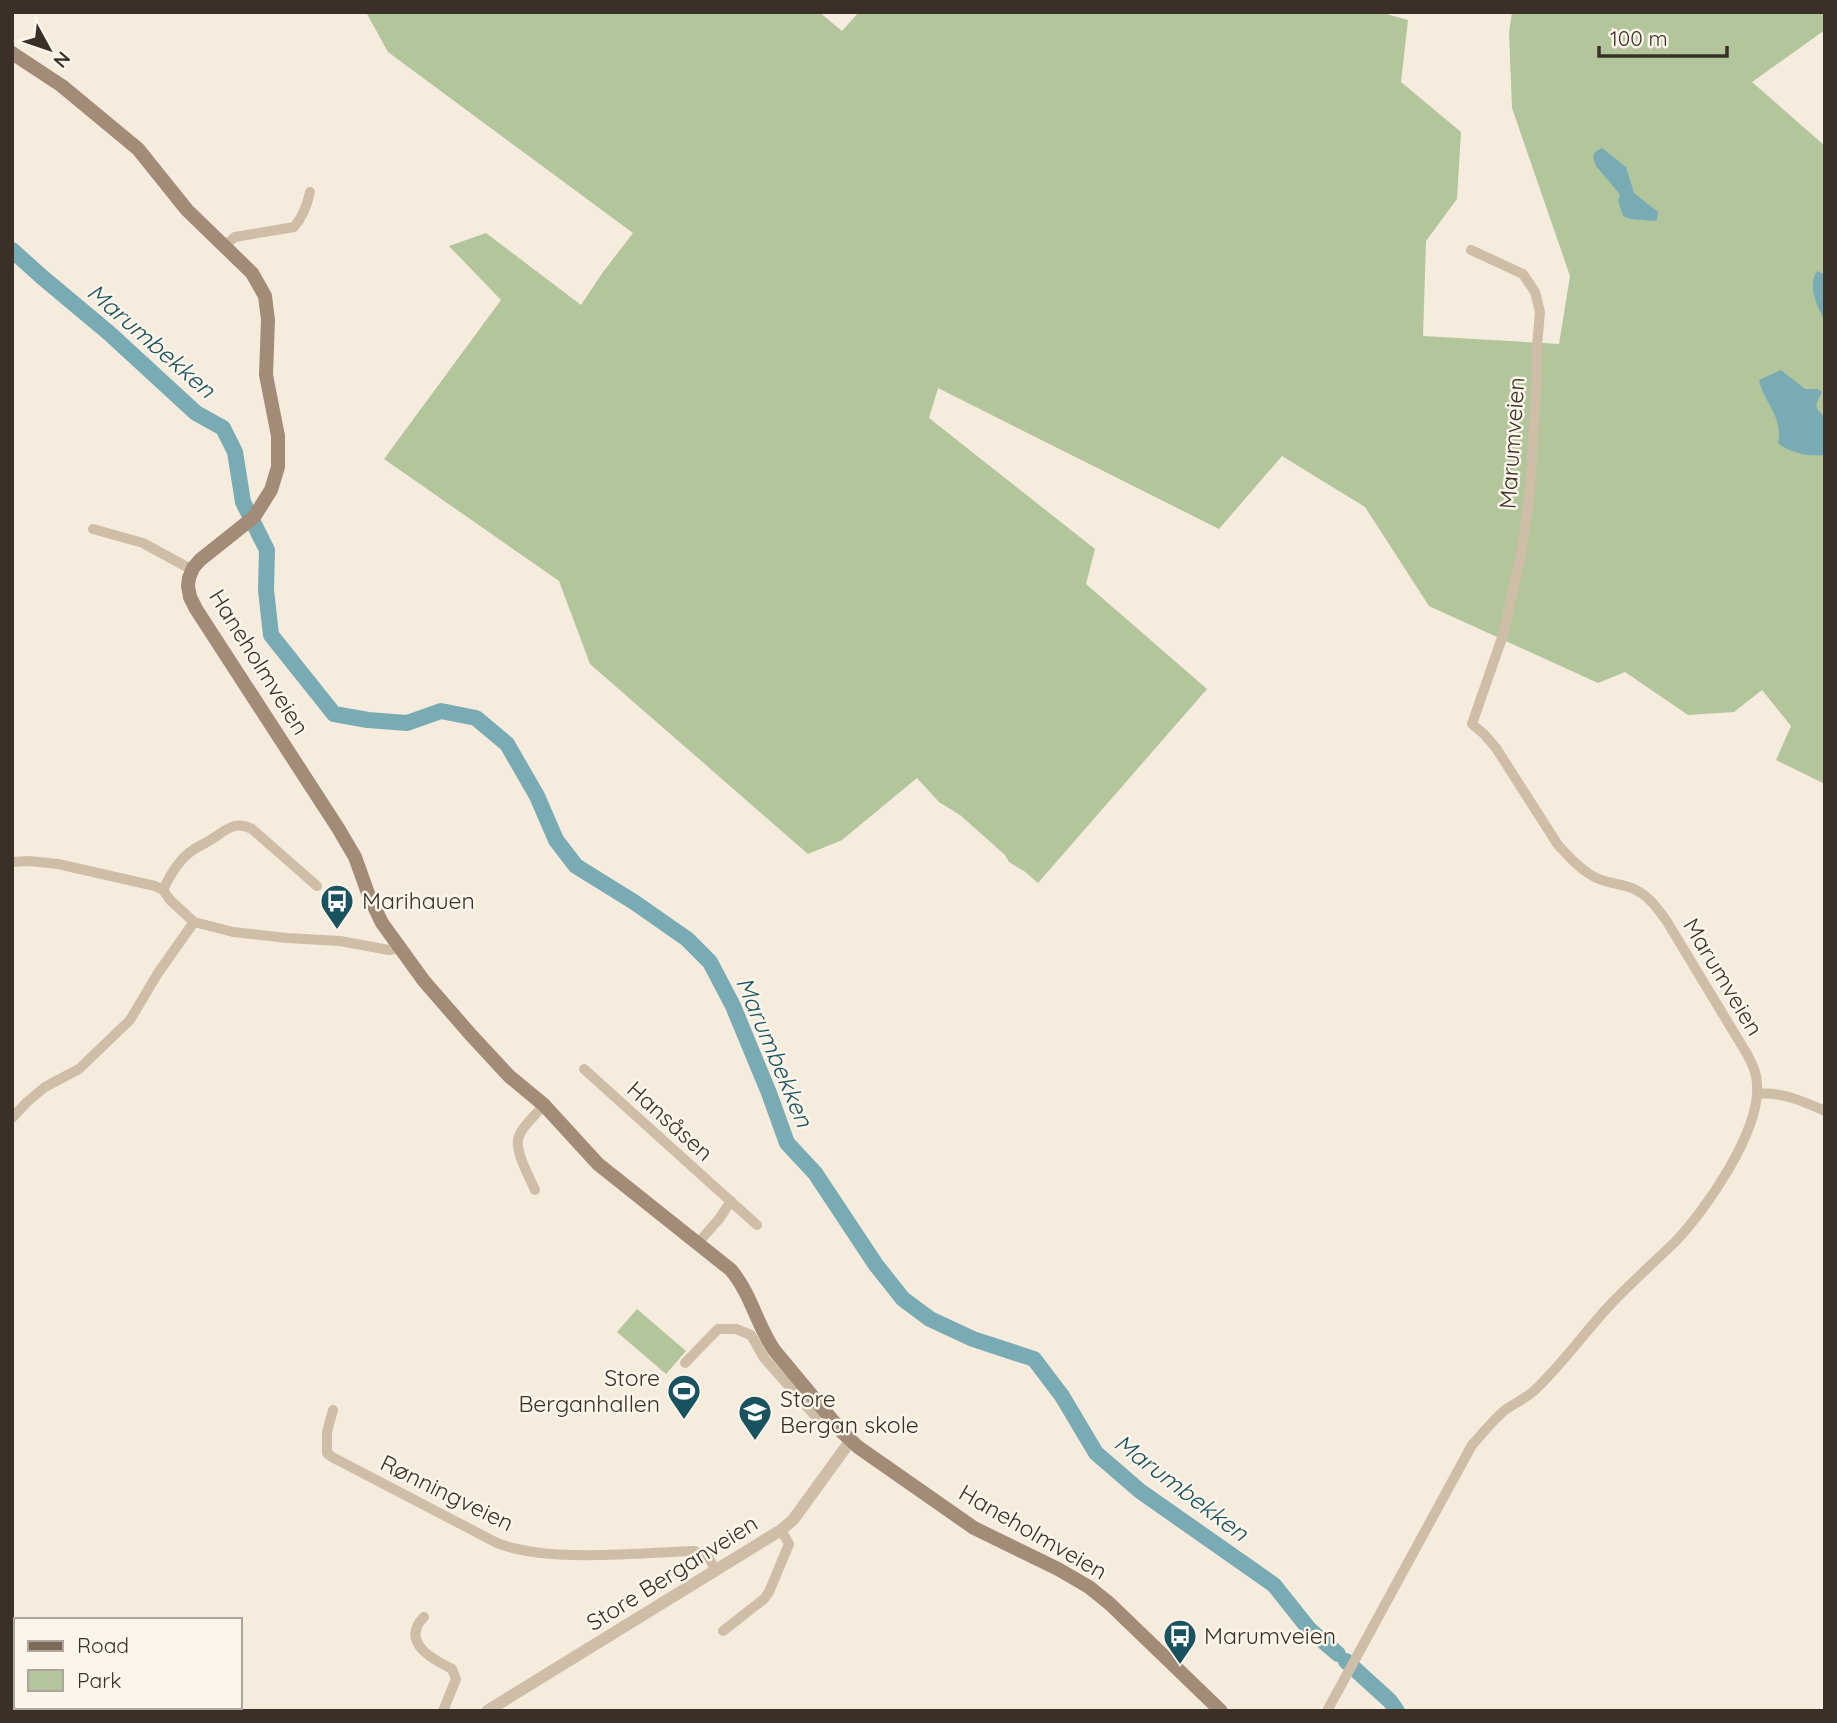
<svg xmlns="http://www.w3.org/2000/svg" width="1837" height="1723" font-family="Quicksand,sans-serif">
	<rect width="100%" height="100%" fill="#f5ecdd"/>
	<g fill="#b2c59b">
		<path d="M 366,12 L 819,12 L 842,31 L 859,12 L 1379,12 L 1408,20 L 1401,82 L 1461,132 L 1457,199 L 1426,241 L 1423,336 L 1559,344 L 1570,276 L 1512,108 L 1509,33 L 1512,12 L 1825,12 L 1825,33 L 1822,32 L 1752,82 L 1825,146 L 1825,784 L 1776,760 L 1791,726 L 1762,690 L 1734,712 L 1688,715 L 1625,672 L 1598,683 L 1429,606 L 1365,507 L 1282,456 L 1219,529 L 938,388 L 929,418 L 1095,549 L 1086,584 L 1207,689 L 1038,883 L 1024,871 L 1009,862 L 1005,855 L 960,815 L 939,802 L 917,778 L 842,840 L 808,854 L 590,664 L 559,581 L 384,459 L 501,300 L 449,246 L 486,233 L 581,305 L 603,272 L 633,233 L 388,52 Z"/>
		<path d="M 637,1309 L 686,1351 L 666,1374 L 617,1332 Z"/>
	</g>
	<g fill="#79abb4">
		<path d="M 1602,148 L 1626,167 L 1634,193 L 1658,212 L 1657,220 L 1655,221 L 1630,219 L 1623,216 L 1618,200 L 1620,197 L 1618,192 L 1596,166 L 1593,157 L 1595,152 Z"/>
		<path d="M 1817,271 L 1825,275 L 1825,321 C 1817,306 1807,286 1817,271 Z"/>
		<path d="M 1781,370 L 1805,389 L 1818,389 L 1822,392 C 1816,405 1812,406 1825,417 L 1825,455 C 1809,457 1790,453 1778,443 C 1784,418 1764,403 1759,380 Z"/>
	</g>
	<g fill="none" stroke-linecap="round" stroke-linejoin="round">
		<g stroke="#79abb4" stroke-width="16">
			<path d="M 12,250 L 42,277 L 109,333 L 196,413 L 223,428 L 235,452 L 243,502 L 267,550 L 266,590 L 271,635 L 334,714 L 368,720 L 407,723 L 441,711 L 476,718 L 507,744 L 537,796 L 556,840 L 576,866 L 634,902 L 687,939 L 710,962 L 733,1006 L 769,1093 L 787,1143 L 815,1173 L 876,1265 L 903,1299 L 930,1319 L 973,1339 L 1034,1359 L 1062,1396 L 1096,1453 L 1140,1491 L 1274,1585 L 1309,1629 L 1338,1654"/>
			<path d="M 1346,1661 L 1390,1701 L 1397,1711"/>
		</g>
		<g stroke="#cebea8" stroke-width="10">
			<path d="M 224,246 L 235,237 L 294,227 C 303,217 307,206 310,192"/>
			<path d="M 93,529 L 143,543 L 187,567 L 193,568"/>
			<path d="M 12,862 L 29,861 L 58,864 L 155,886 L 163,890 L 170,900 L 194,922 L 233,932 L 287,938 L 340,941 L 389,950 L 399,948"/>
			<path d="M 163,890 C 170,875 179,859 193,850 C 199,846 206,843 212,839 C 226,830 235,820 252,829 L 317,886"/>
			<path d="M 584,1069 L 757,1225"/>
			<path d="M 1757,1094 C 1780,1091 1805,1102 1825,1111"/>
			<path d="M 12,1118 L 27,1102 L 45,1087 L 79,1069 L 130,1020 L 158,973 L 194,922"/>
			<path d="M 535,1190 C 530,1178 513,1149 519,1136 C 523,1125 536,1115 544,1105"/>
			<path d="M 698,1243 L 719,1219 L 731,1201"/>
			<path d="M 685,1363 L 718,1329 L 736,1329 L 751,1335 L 764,1358 L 816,1417"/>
			<path d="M 333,1410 L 327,1432 L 327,1453 L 332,1457 L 497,1543 C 547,1563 639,1553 694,1551 L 708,1556 L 716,1571"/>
			<path d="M 424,1617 C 421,1620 418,1623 417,1627 C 408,1648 439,1662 452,1669 L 456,1679 L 443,1711"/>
			<path d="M 723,1631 L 764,1599 L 769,1592 L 789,1544 L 781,1530"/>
			<path d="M 1327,1711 L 1472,1445 C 1483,1433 1493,1420 1505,1410 C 1515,1403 1527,1398 1536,1389 C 1563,1363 1584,1333 1610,1305 C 1631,1283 1653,1263 1675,1242 C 1706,1210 1761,1130 1757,1084 C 1757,1073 1752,1064 1747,1054 L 1666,920 C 1657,908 1649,896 1634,889 C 1621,883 1604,884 1591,875 C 1578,867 1568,856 1558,845 L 1496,748 L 1484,734 L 1472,724 L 1503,635 L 1521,555 L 1529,501 L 1536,396 L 1537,346 L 1540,312 L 1535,292 L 1523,274 L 1471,250"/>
		</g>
		<path stroke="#cebea8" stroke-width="12" d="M 487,1711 L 781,1530 L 793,1520 L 851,1440"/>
		<path stroke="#a28c78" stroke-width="14" d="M 12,53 L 62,86 L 138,149 L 187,210 L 252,273 L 265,296 L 268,320 L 266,375 L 278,436 L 278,467 L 271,490 L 254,517 L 200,560 L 193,568 L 189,578 L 188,586 L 190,597 L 196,609 L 338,828 L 355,857 L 369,896 L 382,923 L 424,981 L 471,1035 L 509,1076 L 544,1105 L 598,1164 L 731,1270 C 751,1294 757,1325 774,1350 L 843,1433 L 858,1447 L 974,1528 L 1058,1569 L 1089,1587 L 1110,1604 L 1221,1711"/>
		<g stroke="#7d6958" stroke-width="16">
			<path d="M 12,1666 L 16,1671"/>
			<path d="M 44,1707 L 47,1711"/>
		</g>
	</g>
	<defs>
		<symbol id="bus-pin" viewBox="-11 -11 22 30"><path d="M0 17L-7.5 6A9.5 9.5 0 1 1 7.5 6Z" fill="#1a5360" stroke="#fbf5ea"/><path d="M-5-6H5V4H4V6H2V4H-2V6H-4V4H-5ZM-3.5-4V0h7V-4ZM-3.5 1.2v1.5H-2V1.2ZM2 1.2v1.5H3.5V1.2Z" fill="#fff"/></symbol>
		<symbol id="stadium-pin" viewBox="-11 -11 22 30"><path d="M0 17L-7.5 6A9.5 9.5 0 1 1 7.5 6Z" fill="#1a5360" stroke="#fbf5ea"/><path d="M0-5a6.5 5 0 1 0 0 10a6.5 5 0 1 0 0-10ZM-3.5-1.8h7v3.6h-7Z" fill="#fff"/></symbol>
		<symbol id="school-pin" viewBox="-11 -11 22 30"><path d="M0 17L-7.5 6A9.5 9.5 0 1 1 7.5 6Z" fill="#1a5360" stroke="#fbf5ea"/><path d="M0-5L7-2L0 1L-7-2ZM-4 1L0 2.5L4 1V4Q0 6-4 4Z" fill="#fff"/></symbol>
	</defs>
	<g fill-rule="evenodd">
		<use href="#bus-pin" x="318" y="882" width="38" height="52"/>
		<use href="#stadium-pin" x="665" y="1372" width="38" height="52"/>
		<use href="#school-pin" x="736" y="1393" width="38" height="52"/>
		<use href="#bus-pin" x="1161" y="1617" width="38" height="52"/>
	</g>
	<g text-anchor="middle" stroke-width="5" stroke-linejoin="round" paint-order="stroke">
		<g font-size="23" fill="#3a3028" stroke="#fbf5ea">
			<text transform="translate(1512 443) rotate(-86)" y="8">Marumveien</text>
			<text transform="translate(259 662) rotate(58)" y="8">Haneholmveien</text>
			<text transform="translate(1723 977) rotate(59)" y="8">Marumveien</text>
			<text transform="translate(670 1121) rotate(42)" y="8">Hansåsen</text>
			<text transform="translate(447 1493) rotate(26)" y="8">Rønningveien</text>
			<text transform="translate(1033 1532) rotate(30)" y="8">Haneholmveien</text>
			<text transform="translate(672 1573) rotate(-32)" y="8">Store Berganveien</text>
		</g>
		<g font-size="23" fill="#3a3028" stroke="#fbf5ea" text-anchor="start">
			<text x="362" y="909">Marihauen</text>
			<text x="660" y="1386" text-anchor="end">Store<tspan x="660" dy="26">Berganhallen</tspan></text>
			<text x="780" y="1407">Store<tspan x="780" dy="26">Bergan skole</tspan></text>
			<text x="1204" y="1644">Marumveien</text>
		</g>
		<g font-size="24" font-style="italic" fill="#1a5360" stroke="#fbf5ea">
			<text transform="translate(151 341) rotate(41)" y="8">Marumbekken</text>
			<text transform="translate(774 1052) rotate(67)" y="8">Marumbekken</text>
			<text transform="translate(1181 1488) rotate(37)" y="8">Marumbekken</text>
		</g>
	</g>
	<rect width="1837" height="1723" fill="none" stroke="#3a3028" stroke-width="28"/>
	<rect x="14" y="1618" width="228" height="91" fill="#fbf5ea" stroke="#aea69c" stroke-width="2"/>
	<rect x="28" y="1641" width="35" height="10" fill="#7d6958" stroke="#aea69c" stroke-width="2"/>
	<text x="77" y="1653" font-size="21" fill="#3a3028">Road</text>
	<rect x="28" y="1670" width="35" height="21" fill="#b2c59b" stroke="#aea69c" stroke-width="2"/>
	<text x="77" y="1688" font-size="21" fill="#3a3028">Park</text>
	<g transform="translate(49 49) rotate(130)" stroke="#fbf5ea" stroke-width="5" paint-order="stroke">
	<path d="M0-5L12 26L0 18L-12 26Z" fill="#3a3028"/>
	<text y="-10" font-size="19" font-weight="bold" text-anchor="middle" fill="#3a3028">N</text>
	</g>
	<path d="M1599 46v10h128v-10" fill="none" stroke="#3a3028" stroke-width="3.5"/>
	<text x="1610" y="46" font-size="21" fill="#3a3028" stroke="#fbf5ea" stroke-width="5" paint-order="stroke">100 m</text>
</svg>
